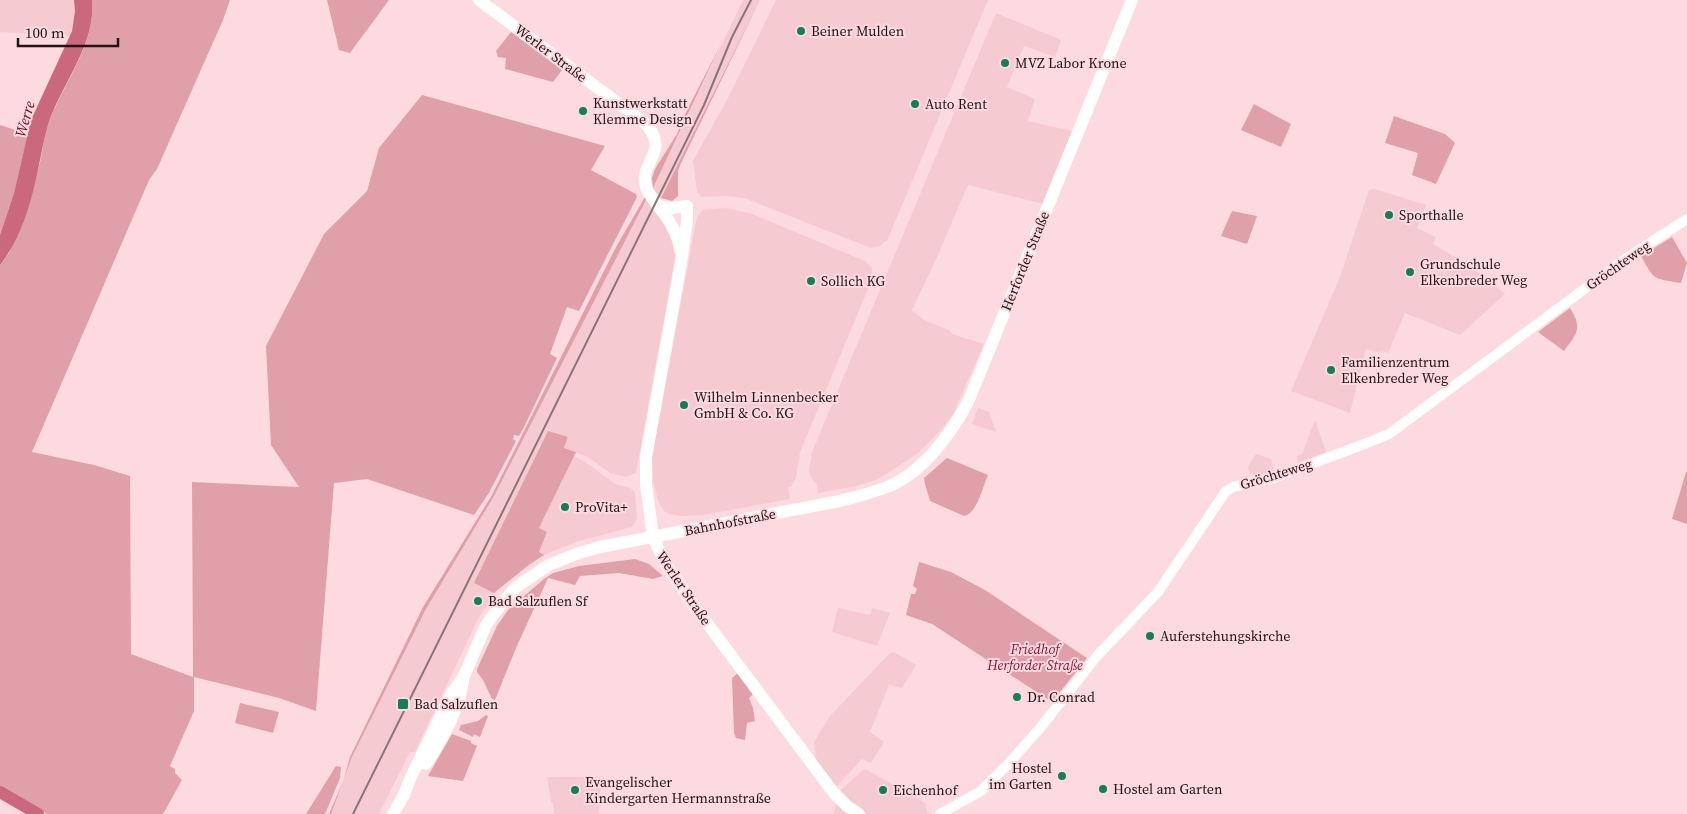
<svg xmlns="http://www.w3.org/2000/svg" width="1687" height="814" font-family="'Source Serif 4',serif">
	<rect width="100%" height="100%" fill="#fddadf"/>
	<g fill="#f6cad1">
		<path d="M 0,0 L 74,0 L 75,11 L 70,36 L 0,32 Z"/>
		<path d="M 743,0 L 760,0 L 661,198 L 653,188 Z"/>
		<path d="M 776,0 L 988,0 L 887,241 L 885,241 L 880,246 L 871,248 L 744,198 L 726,196 L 701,197 L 697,191 L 693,161 L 729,96 Z"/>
		<path d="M 996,13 L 1061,40 L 1055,57 L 1024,46 L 1007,87 L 1035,99 L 1028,121 L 1072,131 L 1043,204 L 968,185 L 937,257 L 912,310 L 924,320 L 949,330 L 952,334 L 984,344 L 953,414 L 942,429 L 918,453 L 891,471 L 876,480 L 856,486 L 818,493 L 817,484 L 811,478 L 809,471 L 812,452 Z"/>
		<path d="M 1375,189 L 1426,205 L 1417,228 L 1436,237 L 1433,244 L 1473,268 L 1505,294 L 1460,335 L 1405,313 L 1388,353 L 1382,351 L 1381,353 L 1366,349 L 1350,413 L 1291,391 L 1340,277 L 1369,190 Z"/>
		<path d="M 646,200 L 671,233 L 676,252 L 636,473 L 626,477 L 610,473 L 588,457 L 564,448 L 568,437 L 474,583 L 494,593 L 478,619 L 415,752 L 410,752 L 379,814 L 331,814 L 352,757 L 426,609 L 494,496 Z"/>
		<path d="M 726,208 L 752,214 L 865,261 L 872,268 L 873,277 L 800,452 L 796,478 L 791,487 L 788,487 L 790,499 L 704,515 L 682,516 L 669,514 L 664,511 L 658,501 L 653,480 L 652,457 L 697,217 L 703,210 Z"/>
		<path d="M 978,408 L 989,412 L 996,432 L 972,424 Z"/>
		<path d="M 1315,420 L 1326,452 L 1298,463 L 1297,456 L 1302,454 Z"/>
		<path d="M 1256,454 L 1271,459 L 1274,471 L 1256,475 L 1252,474 L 1248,470 L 1249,465 Z"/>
		<path d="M 574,456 L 587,463 L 615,484 L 630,488 L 635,492 L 637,519 L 632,527 L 579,541 L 544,555 L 539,552 L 547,533 L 539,528 Z"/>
		<path d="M 838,608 L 870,615 L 872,608 L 890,613 L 877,646 L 832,632 Z"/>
		<path d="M 894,652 L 916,665 L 902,688 L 889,685 L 870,732 L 884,742 L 871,763 L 862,759 L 834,789 L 817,765 L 814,742 L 830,716 L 890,653 Z"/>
		<path d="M 863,770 L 867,770 L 925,803 L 928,814 L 833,814 L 840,791 Z"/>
		<path d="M 547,777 L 601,777 L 599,814 L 554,814 L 553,802 L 551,802 Z"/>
	</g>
	<g fill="#dfa0aa">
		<path d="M 92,0 L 230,0 L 223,20 L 157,169 L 149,180 L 32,452 L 94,465 L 130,476 L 131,654 L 193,677 L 192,482 L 299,487 L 271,445 L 266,346 L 324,234 L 367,191 L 379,148 L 422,95 L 605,146 L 591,170 L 636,194 L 637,197 L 579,311 L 567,307 L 550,354 L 557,358 L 524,427 L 519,436 L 514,435 L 513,439 L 516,441 L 489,493 L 474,515 L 367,479 L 334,483 L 316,711 L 279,698 L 194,677 L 194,711 L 170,766 L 175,769 L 175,773 L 182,780 L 163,814 L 47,814 L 0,787 L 0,265 L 9,253 C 19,224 30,196 39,166 C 43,153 43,138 48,125 C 62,84 96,46 92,0 Z"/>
		<path d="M 327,0 L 389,0 L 350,53 L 339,50 Z"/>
		<path d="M 760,0 L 681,163 L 678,171 L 678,196 L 672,201 L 661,198 Z"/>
		<path d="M 511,32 L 562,70 L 553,82 L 505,69 L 506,58 L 498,57 L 496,51 Z"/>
		<path d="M 721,44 L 653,188 L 652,178 L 655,169 L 677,134 L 684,116 Z"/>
		<path d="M 1254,104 L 1291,124 L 1281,147 L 1241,130 Z"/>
		<path d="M 1394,116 L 1445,134 L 1455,143 L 1436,184 L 1412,175 L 1418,153 L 1385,143 Z"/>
		<path d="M 0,125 L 28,134 L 14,193 L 0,235 Z"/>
		<path d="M 645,197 L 646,200 L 494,496 L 426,609 L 352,757 L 331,814 L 329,814 L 344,779 L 350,757 L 423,607 L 492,495 L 616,247 Z"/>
		<path d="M 1232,211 L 1257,216 L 1247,244 L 1221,236 Z"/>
		<path d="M 1672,237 L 1687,263 L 1681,283 C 1652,278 1655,281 1641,256 Z"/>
		<path d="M 1570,308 C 1583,329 1577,333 1564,351 L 1538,332 Z"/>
		<path d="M 548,431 L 568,437 L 564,448 L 576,452 L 539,528 L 547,532 L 539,552 L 544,555 L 530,564 L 494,593 L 474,583 Z"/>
		<path d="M 947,458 L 988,475 C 983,486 977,514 964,516 L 930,501 L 925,484 L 924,478 Z"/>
		<path d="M 1686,472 L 1687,472 L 1687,524 L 1672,519 Z"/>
		<path d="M 635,559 L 649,564 L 663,576 L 653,579 L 619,573 L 580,576 L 575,585 L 548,578 L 516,648 L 495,700 L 492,699 L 483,680 L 477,672 L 477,669 L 497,626 L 508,610 L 544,579 L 553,573 L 579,566 Z"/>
		<path d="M 919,562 L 951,572 L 985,590 L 1087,658 L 1052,702 L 932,624 L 906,615 L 911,594 L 915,594 L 917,589 L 913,586 Z"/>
		<path d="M 738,673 L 753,694 L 749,698 L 753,708 L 755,721 L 747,723 L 745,740 L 736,738 L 734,733 L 732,678 Z"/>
		<path d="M 240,703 L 279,712 L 273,733 L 235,723 Z"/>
		<path d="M 486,715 L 488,716 L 480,737 L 474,734 L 473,737 L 459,730 L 461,725 L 478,721 Z"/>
		<path d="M 452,734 L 471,741 L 471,743 L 477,746 L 463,781 L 428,776 Z"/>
		<path d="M 336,766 L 341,767 L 340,778 L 325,814 L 306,814 Z"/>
	</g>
	<path fill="#ca697d" d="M 74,0 L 92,0 C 96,46 61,84 48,125 C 45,135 43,145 41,155 C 33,194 25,233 0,265 L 0,235 L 14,193 L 31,120 L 72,31 L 75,11 Z"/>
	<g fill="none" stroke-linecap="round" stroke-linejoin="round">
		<path stroke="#ca697d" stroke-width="12" d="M 0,792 L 38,814"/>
		<path stroke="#fff" stroke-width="10" d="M 940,814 L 981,791 L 1010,762 L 1041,727 L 1097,656 L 1158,592 L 1226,491 L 1233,487 L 1274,478 L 1367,443 L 1389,434 L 1625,259 L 1687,219"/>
		<g stroke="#fff" stroke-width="12">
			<path d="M 479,0 L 645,123 C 672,153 638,161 646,187 C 648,194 654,200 658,206 C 669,219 678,233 680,250"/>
			<path d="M 658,206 L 672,208 L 687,206 L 687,221 L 681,263 L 646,457 L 646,484 L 653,537 L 665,563 L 695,607 L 833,792 L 847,806 L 859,814"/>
			<path d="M 426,764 C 442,739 459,711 463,681"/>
			<path d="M 393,814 L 404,795 L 410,779 L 452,693 L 464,676 L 486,625 L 500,606 L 516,587 L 549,565 L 576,554 L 600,547 L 840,501 C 859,496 878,492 896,483 C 928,466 951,433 968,402 L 1132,0"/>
		</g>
		<path stroke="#8b7478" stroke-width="2" d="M 353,814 L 704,105 L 732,37 L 751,0"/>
	</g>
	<g fill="#147e59" stroke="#fddadf" stroke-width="2">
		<circle cx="801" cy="31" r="5"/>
		<circle cx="1005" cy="63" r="5"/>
		<circle cx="915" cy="104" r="5"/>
		<circle cx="583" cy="111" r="5"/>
		<circle cx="1389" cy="215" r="5"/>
		<circle cx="1410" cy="272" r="5"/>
		<circle cx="811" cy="281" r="5"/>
		<circle cx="1331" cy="370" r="5"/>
		<circle cx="684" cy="405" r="5"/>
		<circle cx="565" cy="507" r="5"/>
		<circle cx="478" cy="601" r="5"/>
		<circle cx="1150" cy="636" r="5"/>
		<circle cx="1017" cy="697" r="5"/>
		<rect x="397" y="698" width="12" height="12" rx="2.5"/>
		<circle cx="1062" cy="776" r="5"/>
		<circle cx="1103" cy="789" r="5"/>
		<circle cx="575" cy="790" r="5"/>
		<circle cx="883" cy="790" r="5"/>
	</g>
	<g text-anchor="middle" stroke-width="4" stroke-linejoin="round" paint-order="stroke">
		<g font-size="14" fill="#201416" stroke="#fddadf" text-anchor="start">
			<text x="811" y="36">Beiner Mulden</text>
			<text x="1015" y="68">MVZ Labor Krone</text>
			<text x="593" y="108">Kunstwerkstatt<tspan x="593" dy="16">Klemme Design</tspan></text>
			<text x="925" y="109">Auto Rent</text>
			<text x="1399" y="220">Sporthalle</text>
			<text x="1420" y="269">Grundschule<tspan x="1420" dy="16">Elkenbreder Weg</tspan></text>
			<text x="821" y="286">Sollich KG</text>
			<text x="1341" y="367">Familienzentrum<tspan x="1341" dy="16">Elkenbreder Weg</tspan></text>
			<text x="694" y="402">Wilhelm Linnenbecker<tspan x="694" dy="16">GmbH &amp; Co. KG</tspan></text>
			<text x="575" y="512">ProVita+</text>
			<text x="488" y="606">Bad Salzuflen Sf</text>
			<text x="1160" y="641">Auferstehungskirche</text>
			<text x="1027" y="702">Dr. Conrad</text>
			<text x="414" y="709">Bad Salzuflen</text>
			<text x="1052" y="773" text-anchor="end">Hostel<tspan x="1052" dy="16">im Garten</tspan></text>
			<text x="585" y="787">Evangelischer<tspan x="585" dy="16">Kindergarten Hermannstraße</tspan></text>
			<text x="1113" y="794">Hostel am Garten</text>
			<text x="893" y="795">Eichenhof</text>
		</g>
		<g font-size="14" fill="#201416" stroke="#fddadf">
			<text transform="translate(551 53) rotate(37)" y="5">Werler Straße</text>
			<text transform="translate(1025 261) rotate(-68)" y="5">Herforder Straße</text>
			<text transform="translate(1618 265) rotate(-35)" y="5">Gröchteweg</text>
			<text transform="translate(1276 474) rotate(-17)" y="5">Gröchteweg</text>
			<text transform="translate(730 522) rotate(-11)" y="5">Bahnhofstraße</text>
			<text transform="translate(684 588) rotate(56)" y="5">Werler Straße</text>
		</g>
		<g font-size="14" font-style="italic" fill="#8b133b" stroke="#fddadf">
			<text x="1035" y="654">Friedhof<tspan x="1035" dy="16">Herforder Straße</tspan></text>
		</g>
		<g font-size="15" font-style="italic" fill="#680e2b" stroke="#fddadf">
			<text transform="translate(25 119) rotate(-74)" y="5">Werre</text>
		</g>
	</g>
	<path d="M18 38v8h100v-8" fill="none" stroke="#201416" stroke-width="2.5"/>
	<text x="25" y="38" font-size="15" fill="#201416" stroke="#fddadf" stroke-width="4" paint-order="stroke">100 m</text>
</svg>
